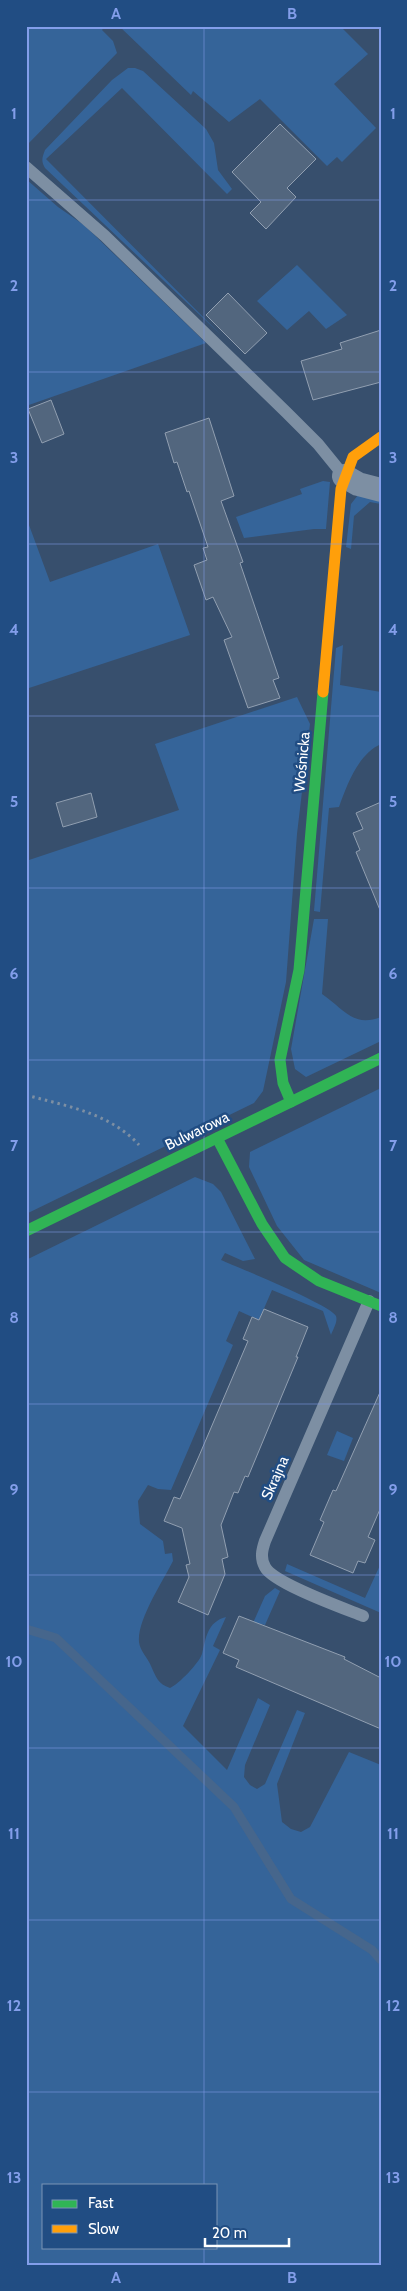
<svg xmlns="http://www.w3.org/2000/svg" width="407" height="2291" font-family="Cabin,sans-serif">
	<rect width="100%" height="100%" fill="#374f6d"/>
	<g fill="#356499" fill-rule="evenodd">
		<path d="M 26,26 L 105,26 L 102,30 L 113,41 L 117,53 L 26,146 Z"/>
		<path d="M 119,26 L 340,26 L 368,54 L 334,84 L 376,128 L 342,162 L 337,157 L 327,166 L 260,99 L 229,122 L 193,91 L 191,95 Z"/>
		<path d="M 128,68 L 135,68 L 143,71 L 206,129 L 214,143 L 218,170 L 232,189 L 227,194 L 122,88 L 46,159 L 221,335 L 45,168 C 41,161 42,158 45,150 L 112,80 Z"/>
		<path d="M 26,179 L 58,207 L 84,225 L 206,343 L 26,406 Z"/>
		<path d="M 297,265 L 347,315 L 326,329 L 309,311 L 287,330 L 257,301 Z"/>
		<path d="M 323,481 L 330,482 L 326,529 L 314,529 L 244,538 L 236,517 L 302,494 L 300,489 Z"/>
		<path d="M 358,495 L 381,499 L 381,504 L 370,502 L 354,516 L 351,549 L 346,547 L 351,504 Z"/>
		<path d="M 29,525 L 50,582 L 158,544 L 190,635 L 26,689 L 26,526 Z"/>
		<path d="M 343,645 L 340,685 L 381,692 L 381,744 C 358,754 347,785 339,807 L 329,808 L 320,912 L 314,911 L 336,648 Z"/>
		<path d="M 297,697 L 310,724 L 297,834 L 286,982 L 263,1091 L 254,1103 L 26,1214 L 26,861 L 179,810 L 155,744 Z"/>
		<path d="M 314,919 L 328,919 L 322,994 C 344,1009 353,1028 381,1017 L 381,1041 L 306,1077 L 295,1069 L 291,1049 Z"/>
		<path d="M 381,1088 L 381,1293 L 304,1260 L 277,1226 L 249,1167 L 250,1152 Z"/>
		<path d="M 195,1177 L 213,1184 L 221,1192 L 255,1259 L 243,1261 L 225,1253 L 221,1260 C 237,1267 331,1305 336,1316 C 338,1322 333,1329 331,1335 L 323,1311 L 272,1290 L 259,1320 L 239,1311 L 226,1341 L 233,1345 L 171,1490 L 158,1489 L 148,1485 L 138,1501 L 140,1524 L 163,1541 L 165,1554 L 172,1553 L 173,1561 C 163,1581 137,1620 139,1642 C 140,1651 148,1658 151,1666 C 156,1677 158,1684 170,1688 C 179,1684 199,1663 202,1654 C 206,1638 207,1622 226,1617 L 213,1646 L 220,1650 L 183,1726 L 227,1770 L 258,1698 L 270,1705 L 245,1765 L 244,1777 L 250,1785 L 257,1789 L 265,1784 L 297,1710 L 305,1713 L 277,1784 L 282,1822 L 291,1829 L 301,1832 L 310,1827 L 349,1752 L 381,1765 L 381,2265 L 26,2265 L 26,1260 ZM 44,2185 L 216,2185 L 216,2247 L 44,2247 Z"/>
		<path d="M 337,1431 L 353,1438 L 344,1461 L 327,1455 Z"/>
		<path d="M 381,1563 L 381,1613 L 285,1571 L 287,1564 L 365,1598 Z"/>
		<path d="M 275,1588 L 280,1591 L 265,1625 L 261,1624 L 260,1626 L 253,1623 L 265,1596 Z"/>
	</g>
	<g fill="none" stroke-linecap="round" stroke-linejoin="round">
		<path stroke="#46668c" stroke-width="9" d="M 26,1629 L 56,1638 L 234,1807 L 291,1899 L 372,1950 L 381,1960"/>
	</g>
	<g fill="#52667e" stroke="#919fb1">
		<path d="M 280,124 L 316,159 L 287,188 L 296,197 L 266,229 L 250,213 L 261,202 L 232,172 Z"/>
		<path d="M 228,293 L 267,333 L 245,354 L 206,315 Z"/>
		<path d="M 381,330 L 381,382 L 313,400 L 301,361 L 342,349 L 340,343 Z"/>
		<path d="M 51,400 L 64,434 L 42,443 L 28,409 Z"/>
		<path d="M 209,418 L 234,496 L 221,501 L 243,562 L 240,563 L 279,678 L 273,680 L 280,698 L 248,708 L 224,640 L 232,637 L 213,597 L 206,600 L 194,565 L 207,560 L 203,548 L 208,547 L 189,491 L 187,492 L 177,462 L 174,463 L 165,433 Z"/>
		<path d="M 91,793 L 97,817 L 63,827 L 56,803 Z"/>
		<path d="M 381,802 L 381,909 L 380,910 L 356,852 L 360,850 L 353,833 L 363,829 L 356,813 Z"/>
		<path d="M 264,1309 L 308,1327 L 296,1357 L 298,1357 L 248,1477 L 245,1476 L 238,1493 L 234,1492 L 221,1525 L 228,1557 L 222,1559 L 225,1574 L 208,1615 L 178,1602 L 189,1577 L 186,1565 L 190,1564 L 182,1528 L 164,1521 L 174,1497 L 180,1499 L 199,1456 L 248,1341 L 243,1339 L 252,1317 L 259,1320 Z"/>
		<path d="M 381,1390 L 381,1507 L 368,1537 L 375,1540 L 365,1563 L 358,1561 L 353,1573 L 310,1555 L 324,1522 L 320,1520 L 333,1490 L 336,1491 Z"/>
		<path d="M 239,1616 L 345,1657 L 344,1659 L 381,1678 L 381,1729 L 236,1667 L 239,1660 L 223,1653 Z"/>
	</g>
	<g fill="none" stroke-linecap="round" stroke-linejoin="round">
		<path stroke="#7d8fa3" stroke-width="3" stroke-dasharray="2.5 4" stroke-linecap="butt" d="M 26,1095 C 66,1106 110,1113 139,1145"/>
		<g stroke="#7d8fa3" stroke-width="12">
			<path d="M 26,167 L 105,236 L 286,412 L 318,444 L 344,476"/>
			<path d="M 363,1616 C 343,1608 273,1583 265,1567 C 260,1558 262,1550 265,1541 L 369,1301"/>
		</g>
		<path stroke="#7d8fa3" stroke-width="24" d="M 344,476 L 358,484 L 381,490"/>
		<g stroke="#30b455" stroke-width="11">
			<path d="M 291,1102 L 283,1083 L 280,1060 L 299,970 L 323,692"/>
			<path d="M 217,1138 L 262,1224 L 285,1258 L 319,1281 L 381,1306"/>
			<path d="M 26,1231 L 381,1058"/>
		</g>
		<path stroke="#ff9f0a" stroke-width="11" d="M 323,692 L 341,489 L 353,457 L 381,437"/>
	</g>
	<path fill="none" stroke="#839eea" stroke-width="1" stroke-opacity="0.55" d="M 204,26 L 204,2185M 26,200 L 381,200M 26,372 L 381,372M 26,544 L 381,544M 26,716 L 381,716M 26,888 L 381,888M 26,1060 L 381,1060M 26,1232 L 381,1232M 26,1404 L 381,1404M 26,1575 L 381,1575M 26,1748 L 381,1748M 26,1920 L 381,1920M 26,2092 L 381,2092M 204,2247 L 204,2265"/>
	<g text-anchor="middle" stroke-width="5" stroke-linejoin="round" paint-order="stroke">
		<g font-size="15" fill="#fff" stroke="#214d83">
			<text transform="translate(302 762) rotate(-85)" y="5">Wośnicka</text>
			<text transform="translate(197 1131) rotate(-26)" y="5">Bulwarowa</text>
			<text transform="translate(275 1478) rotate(-66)" y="5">Skrajna</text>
		</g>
	</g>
	<rect width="407" height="2291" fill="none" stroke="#214d83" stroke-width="55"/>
	<rect x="42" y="2184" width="175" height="65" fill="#214d83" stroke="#7a94b5"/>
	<rect x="52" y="2200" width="25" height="8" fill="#30b455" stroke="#7a94b5"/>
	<text x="88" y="2208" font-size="15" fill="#ffffff">Fast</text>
	<rect x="52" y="2225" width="25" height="8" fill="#ff9f0a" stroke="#7a94b5"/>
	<text x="88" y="2234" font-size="15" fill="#ffffff">Slow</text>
	<path d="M205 2238v8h84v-8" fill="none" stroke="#ffffff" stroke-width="2.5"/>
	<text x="212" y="2238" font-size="15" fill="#ffffff" stroke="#214d83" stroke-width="4" paint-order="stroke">20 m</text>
	<rect x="28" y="28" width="352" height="2236" fill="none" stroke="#839eea" stroke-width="2"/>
	<g font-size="16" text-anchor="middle" font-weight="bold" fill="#839eea">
		<text x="116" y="19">A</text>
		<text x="292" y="19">B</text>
		<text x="14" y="119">1</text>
		<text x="393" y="119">1</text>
		<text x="14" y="291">2</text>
		<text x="393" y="291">2</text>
		<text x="14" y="463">3</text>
		<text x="393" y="463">3</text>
		<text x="14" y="635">4</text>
		<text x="393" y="635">4</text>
		<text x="14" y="807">5</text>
		<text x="393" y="807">5</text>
		<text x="14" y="979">6</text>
		<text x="393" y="979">6</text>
		<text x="14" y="1151">7</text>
		<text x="393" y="1151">7</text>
		<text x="14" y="1323">8</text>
		<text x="393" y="1323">8</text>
		<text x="14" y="1495">9</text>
		<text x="393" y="1495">9</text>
		<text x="14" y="1667">10</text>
		<text x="393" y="1667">10</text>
		<text x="14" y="1839">11</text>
		<text x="393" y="1839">11</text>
		<text x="14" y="2011">12</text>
		<text x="393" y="2011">12</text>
		<text x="14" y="2183">13</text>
		<text x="393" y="2183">13</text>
		<text x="116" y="2283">A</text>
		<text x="292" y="2283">B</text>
	</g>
</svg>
